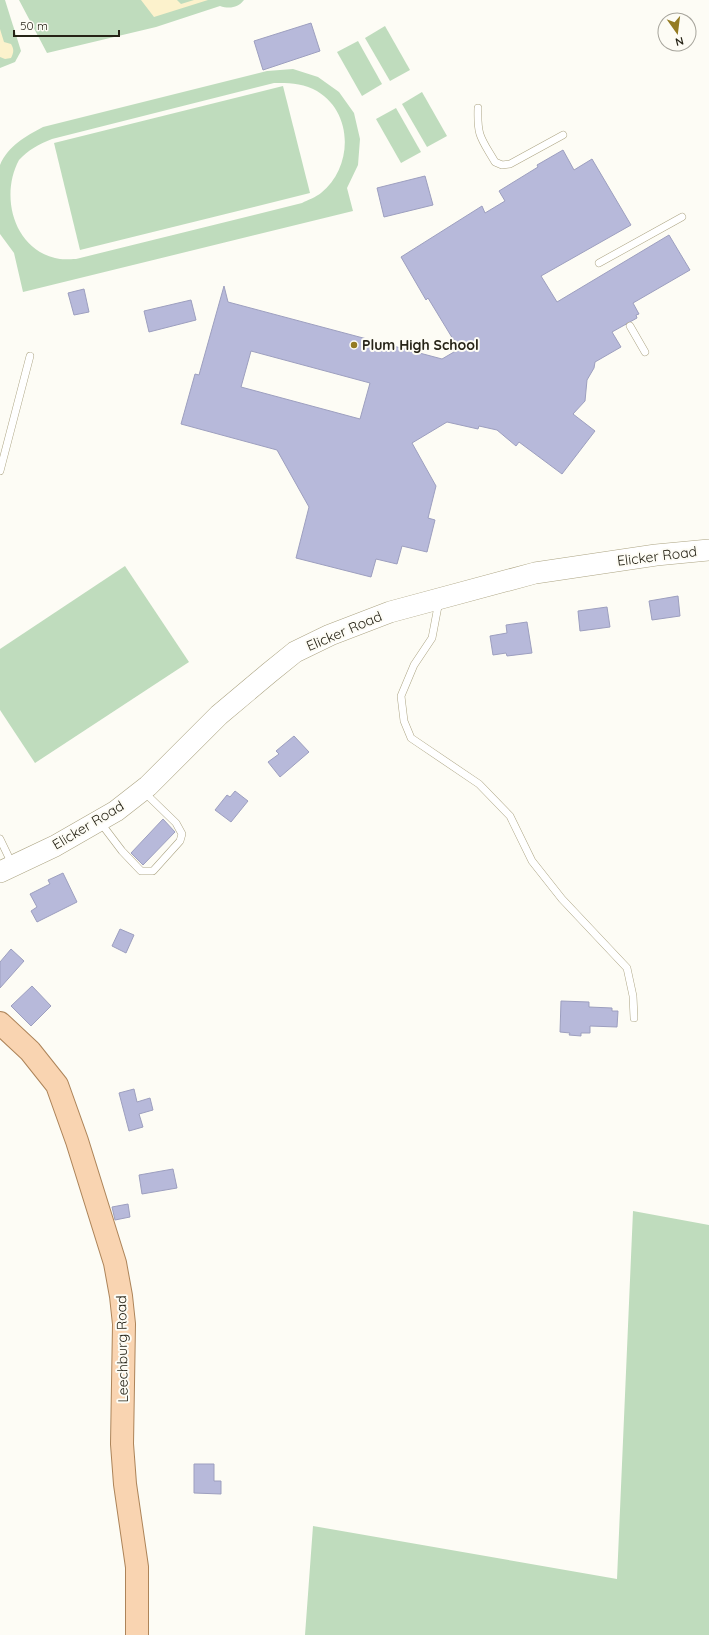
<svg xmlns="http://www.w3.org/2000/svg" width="709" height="1635" font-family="Quicksand,sans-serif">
	<rect width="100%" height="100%" fill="#fdfcf5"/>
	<g fill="#bfdcbd" fill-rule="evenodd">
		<path d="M 0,0 L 5,0 L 21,51 L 15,62 L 0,68 Z"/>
		<path d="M 19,0 L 244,0 C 238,8 229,9 220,6 L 156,27 L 47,53 Z"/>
		<path d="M 385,26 L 410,70 L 390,81 L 365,38 Z"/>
		<path d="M 358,41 L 382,84 L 362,96 L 337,52 Z"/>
		<path d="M 293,69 L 318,77 L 339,92 L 354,113 L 360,139 L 358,165 L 347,188 L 353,211 L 23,292 L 14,253 L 0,234 L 0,165 C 8,146 26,136 43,127 L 267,71 ZM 274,83 C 288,83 300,83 313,89 C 354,109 354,167 321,193 C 316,197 308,200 302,203 L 76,259 C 70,259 61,260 55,258 C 13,248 0,195 19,160 C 28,150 39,144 52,139 Z"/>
		<path d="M 283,86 L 310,193 L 80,250 L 54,143 Z"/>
		<path d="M 422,92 L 447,136 L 427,147 L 402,104 Z"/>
		<path d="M 396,108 L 421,152 L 401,163 L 376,119 Z"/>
		<path d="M 125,566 L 189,662 L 35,763 L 0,710 L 0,649 Z"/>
		<path d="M 633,1211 L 709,1225 L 709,1635 L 305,1635 L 313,1526 L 617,1579 Z"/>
	</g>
	<g fill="#fcf2cc">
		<path d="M 141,0 L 177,0 L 181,4 L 194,0 L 208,0 L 154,17 Z"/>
		<path d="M 0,29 L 4,42 L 11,44 C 14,49 14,52 11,58 L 5,59 L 0,57 Z"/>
	</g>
	<g fill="#b7b9da" stroke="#9d9fbf" fill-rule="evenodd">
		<path d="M 311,23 L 320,51 L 263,70 L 254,41 Z"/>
		<path d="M 563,150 L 574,170 L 592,159 L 631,225 L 541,276 L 557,302 L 669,235 L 690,270 L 633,303 L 639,314 L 636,315 L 637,318 L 612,332 L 621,347 L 595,362 L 594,368 L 587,380 L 585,401 L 573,414 L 595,431 L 562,474 L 519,442 L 516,446 L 497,430 L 479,426 L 478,429 L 447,422 L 412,443 L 436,486 L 428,518 L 435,520 L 427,552 L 402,546 L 397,564 L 376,559 L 371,577 L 296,558 L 309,507 L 277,450 L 181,424 L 195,374 L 199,375 L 224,286 L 228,302 L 442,359 L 459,349 L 428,298 L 426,300 L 401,257 L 482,206 L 485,213 L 505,201 L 499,191 L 538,167 L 537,165 ZM 251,351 L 370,383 L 360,419 L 241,387 Z"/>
		<path d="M 425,176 L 433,205 L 384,217 L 377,188 Z"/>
		<path d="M 84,289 L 89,312 L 74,315 L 68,293 Z"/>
		<path d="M 191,300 L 196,320 L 149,332 L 144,311 Z"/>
		<path d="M 678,596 L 680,616 L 652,620 L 649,601 Z"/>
		<path d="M 607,607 L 610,627 L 580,631 L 578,611 Z"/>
		<path d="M 527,622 L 532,653 L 507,656 L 506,653 L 493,655 L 490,636 L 507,633 L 506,625 Z"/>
		<path d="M 294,736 L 309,752 L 280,777 L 268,762 L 279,754 L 276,751 Z"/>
		<path d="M 235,791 L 248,801 L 231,822 L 215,810 L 227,795 L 230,797 Z"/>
		<path d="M 163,819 L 175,832 L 143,865 L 131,853 Z"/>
		<path d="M 63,873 L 77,902 L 37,922 L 31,911 L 37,907 L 30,894 L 50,884 L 48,880 Z"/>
		<path d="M 120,929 L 134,935 L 126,953 L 112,946 Z"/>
		<path d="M 11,949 L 24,961 L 0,988 L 0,962 Z"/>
		<path d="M 32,986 L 51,1006 L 31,1026 L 11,1006 Z"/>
		<path d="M 561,1001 L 589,1002 L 589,1007 L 612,1008 L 612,1011 L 618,1011 L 617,1027 L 590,1026 L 590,1033 L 581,1033 L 581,1036 L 569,1035 L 570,1033 L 560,1032 Z"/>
		<path d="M 134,1089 L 137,1102 L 150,1098 L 153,1110 L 139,1114 L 143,1127 L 129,1131 L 119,1093 Z"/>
		<path d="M 173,1169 L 177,1188 L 142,1194 L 139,1175 Z"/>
		<path d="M 128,1204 L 130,1217 L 115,1220 L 112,1207 Z"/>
		<path d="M 194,1464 L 214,1464 L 214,1481 L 221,1481 L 221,1494 L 194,1493 Z"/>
	</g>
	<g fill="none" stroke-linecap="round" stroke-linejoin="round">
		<defs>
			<g id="lane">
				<path d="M 478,108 C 477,137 481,138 495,162 L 502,165 L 510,164 L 563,135"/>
				<path d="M 599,263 L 682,217"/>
				<path d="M 630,326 L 645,352"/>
				<path d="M 0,471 L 30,356"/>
				<path d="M 439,601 L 432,638 L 414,665 L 401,696 L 404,721 L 411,738 L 479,784 L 510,816 L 532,861 L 562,899 L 627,968 L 633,996 L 634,1018"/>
				<path d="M 100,822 L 122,851 L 141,871 L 153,871 L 180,841 L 182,834 L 176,823 L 144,792"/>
				<path d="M 0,839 L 12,864"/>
			</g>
			<path id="secondary" d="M 0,872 L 55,846 L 116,811 L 148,786 L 219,715 L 269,673 L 295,652 L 330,635 L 390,612 L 535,573 L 656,555 L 709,550"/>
			<path id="primary" d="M 0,1023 L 30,1051 L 57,1085 L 77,1141 L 115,1263 L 121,1296 L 124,1324 L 122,1444 L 125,1484 L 137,1567 L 137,1635"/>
		</defs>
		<use href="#lane" stroke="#aca483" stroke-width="8"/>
		<use href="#secondary" stroke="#aca483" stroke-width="22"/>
		<use href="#primary" stroke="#ad8459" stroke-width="24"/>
		<use href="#lane" stroke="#fff" stroke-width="7"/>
		<use href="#secondary" stroke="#fff" stroke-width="21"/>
		<use href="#primary" stroke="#f9d4b1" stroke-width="22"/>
	</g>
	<circle fill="#947b22" stroke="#fdfcf5" stroke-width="1.5" cx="354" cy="345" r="4"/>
	<g text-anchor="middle" stroke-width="4" stroke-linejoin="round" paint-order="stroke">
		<g font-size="14" font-weight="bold" fill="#262316" stroke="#fdfcf5" text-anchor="start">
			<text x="362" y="350">Plum High School</text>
		</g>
		<g font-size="14" fill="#262316" stroke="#fdfcf5">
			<text transform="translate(657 556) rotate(-7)" y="5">Elicker Road</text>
			<text transform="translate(344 631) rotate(-23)" y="5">Elicker Road</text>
			<text transform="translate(88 825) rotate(-31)" y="5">Elicker Road</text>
			<text transform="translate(122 1349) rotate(-91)" y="5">Leechburg Road</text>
		</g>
	</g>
	<g transform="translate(677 32) rotate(166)"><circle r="19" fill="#fdfcf5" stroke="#a7a59c"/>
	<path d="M0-3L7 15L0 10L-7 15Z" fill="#947b22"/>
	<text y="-6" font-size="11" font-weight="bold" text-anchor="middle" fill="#262316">N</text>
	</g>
	<path d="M14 30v6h105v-6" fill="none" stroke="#262316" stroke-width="2"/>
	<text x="20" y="30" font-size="12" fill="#262316" stroke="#fdfcf5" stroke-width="3" paint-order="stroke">50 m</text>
</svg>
